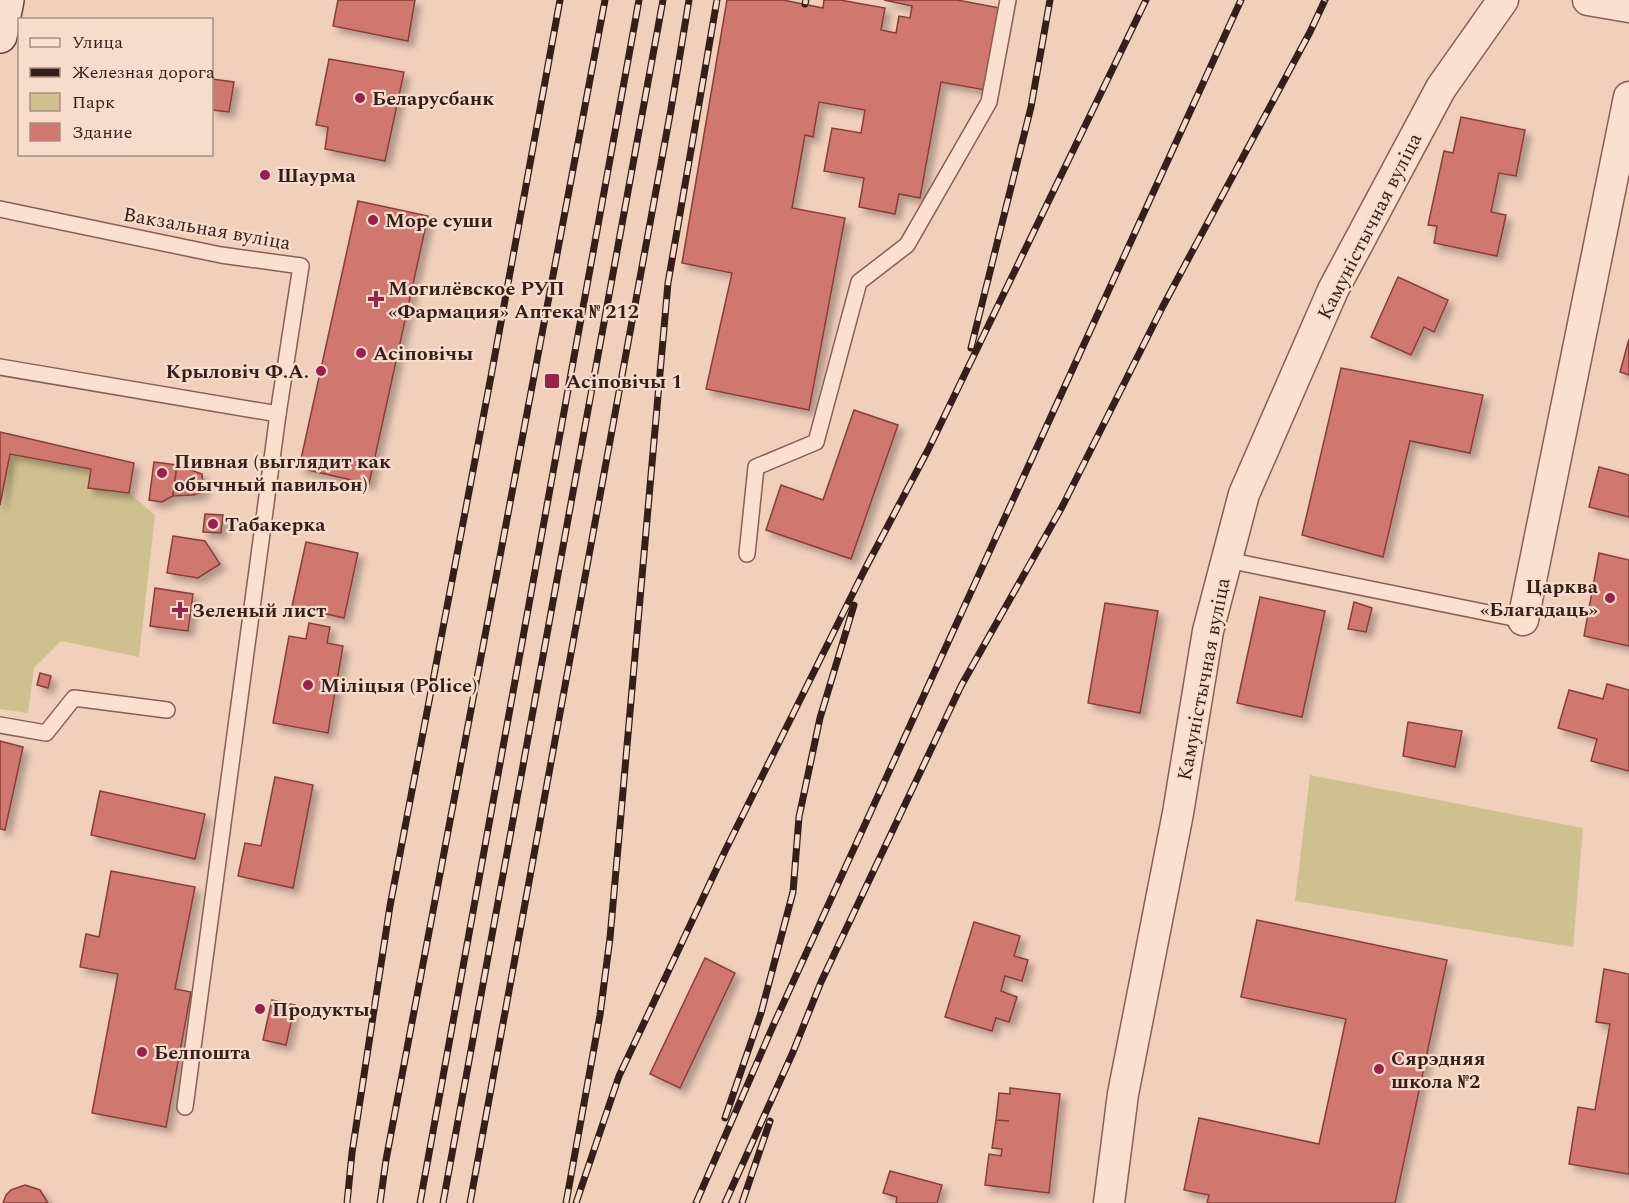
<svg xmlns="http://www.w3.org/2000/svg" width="1629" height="1203" font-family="Spectral,serif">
	<defs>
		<filter id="shadow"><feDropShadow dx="5.5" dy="5.5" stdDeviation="3" flood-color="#0004"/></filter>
	</defs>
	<rect width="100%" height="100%" fill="#f0cfbb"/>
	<g fill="#cec18f">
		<path d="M 10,454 L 91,469 L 88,488 L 129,493 L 155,515 L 139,657 L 61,641 L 34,668 L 28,713 L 0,709 L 0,505 Z"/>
		<path d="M 1310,775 L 1583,828 L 1573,947 L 1295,901 Z"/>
	</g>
	<g fill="#d0776f" stroke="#883e39" stroke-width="1.5" filter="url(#shadow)">
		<path d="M 338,0 L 415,0 L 408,41 L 333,26 Z"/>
		<path d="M 727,0 L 783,0 L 823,8 L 824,0 L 840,0 L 885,8 L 881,30 L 896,33 L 899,16 L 910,18 L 912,6 L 884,0 L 957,0 L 1000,8 L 985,90 L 941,82 L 920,198 L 899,194 L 895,214 L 859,207 L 864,178 L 824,171 L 832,128 L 861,133 L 865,110 L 819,102 L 813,137 L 805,135 L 792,208 L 845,218 L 809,410 L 706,389 L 732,273 L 682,263 Z"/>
		<path d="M 329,59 L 404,72 L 385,161 L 325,149 L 328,127 L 316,125 Z"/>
		<path d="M 212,79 L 234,82 L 229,112 L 212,110 Z"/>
		<path d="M 1461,117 L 1525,130 L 1516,176 L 1499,173 L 1491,212 L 1506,215 L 1497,256 L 1434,243 L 1437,226 L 1428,225 L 1444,151 L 1453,153 Z"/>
		<path d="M 358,201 L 428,216 L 369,484 L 299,468 Z"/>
		<path d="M 1398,277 L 1448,300 L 1434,332 L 1424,327 L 1411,355 L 1371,337 Z"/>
		<path d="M 1629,339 L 1629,375 L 1620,372 Z"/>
		<path d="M 1341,368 L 1483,395 L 1470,453 L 1410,441 L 1383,557 L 1302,535 Z"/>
		<path d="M 854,410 L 898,425 L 851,559 L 766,530 L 781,485 L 823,500 Z"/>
		<path d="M 0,432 L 134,463 L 129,493 L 88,488 L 91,469 L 10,454 L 0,505 Z"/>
		<path d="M 154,462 L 177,465 L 173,496 L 162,502 L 149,500 Z"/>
		<path d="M 177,465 L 202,474 L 204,492 L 193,495 L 173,496 Z"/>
		<path d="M 1599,467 L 1629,475 L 1629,517 L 1589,507 Z"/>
		<path d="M 205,514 L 223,515 L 221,533 L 203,532 Z"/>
		<path d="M 173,536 L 205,541 L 220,564 L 198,578 L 167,573 Z"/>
		<path d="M 306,542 L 358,553 L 344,618 L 292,606 Z"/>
		<path d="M 1599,553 L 1629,560 L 1629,646 L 1584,636 Z"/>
		<path d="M 155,588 L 193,594 L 188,631 L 150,626 Z"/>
		<path d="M 1260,597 L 1325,611 L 1302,717 L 1237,703 Z"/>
		<path d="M 1354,602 L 1372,608 L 1366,632 L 1348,629 Z"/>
		<path d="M 1105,603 L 1158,611 L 1140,713 L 1088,703 Z"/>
		<path d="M 309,623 L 330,627 L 327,643 L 343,646 L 328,733 L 273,723 L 289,636 L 306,639 Z"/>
		<path d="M 40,673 L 51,676 L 48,688 L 37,685 Z"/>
		<path d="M 1607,684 L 1629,690 L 1629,771 L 1591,761 L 1597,739 L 1558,728 L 1569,690 L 1603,699 Z"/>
		<path d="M 1408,722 L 1462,731 L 1455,767 L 1403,756 Z"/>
		<path d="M 0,741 L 23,747 L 5,830 L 0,829 Z"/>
		<path d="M 275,777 L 313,785 L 293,888 L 238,876 L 245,843 L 261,846 Z"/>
		<path d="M 100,791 L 205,814 L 195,859 L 91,835 Z"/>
		<path d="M 111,871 L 195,887 L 175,989 L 191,992 L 166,1127 L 92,1113 L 118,974 L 80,967 L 86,934 L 99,937 Z"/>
		<path d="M 1257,920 L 1447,960 L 1395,1203 L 1207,1203 L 1209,1195 L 1184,1190 L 1199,1118 L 1319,1144 L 1346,1019 L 1241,997 Z"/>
		<path d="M 974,922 L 1020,936 L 1014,956 L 1028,960 L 1022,981 L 1005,976 L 1001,991 L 1017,997 L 1009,1022 L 996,1018 L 992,1031 L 945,1017 Z"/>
		<path d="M 705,958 L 735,973 L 680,1088 L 650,1074 Z"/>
		<path d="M 1604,969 L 1629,974 L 1629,1174 L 1569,1164 L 1578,1107 L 1595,1110 L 1610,1024 L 1596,1022 Z"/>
		<path d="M 272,1000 L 295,1005 L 286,1045 L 263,1040 Z"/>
		<path d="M 1010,1088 L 1060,1094 L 1049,1193 L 985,1185 L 989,1154 L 1001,1156 L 1002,1149 L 992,1148 L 996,1120 L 1009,1121 L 996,1120 L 999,1093 L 1010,1094 Z"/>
		<path d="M 890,1171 L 942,1185 L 937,1203 L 896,1203 L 897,1197 L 883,1193 Z"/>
		<path d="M 25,1185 L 40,1190 L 48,1203 L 3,1203 L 6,1195 L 11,1190 Z"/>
	</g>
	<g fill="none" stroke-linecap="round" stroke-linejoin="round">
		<defs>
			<g id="lane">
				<path d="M 0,209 L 221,255 L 301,266 L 278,414 L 185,1107"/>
				<path d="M 0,367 L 278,414"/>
				<path d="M 747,554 L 756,467 L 816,442 L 859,282 L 907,245 L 989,102 L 1008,0"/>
				<path d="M 1227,560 L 1523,620"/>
				<path d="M 0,725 L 46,733 L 74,698 L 167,710"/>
			</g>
			<g id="street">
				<path d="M 1588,0 L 1629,7"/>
				<path d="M 1523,620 L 1629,97"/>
				<path d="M 1109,1203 L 1123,1094 L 1178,813 L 1208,631 L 1244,494 L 1333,290 L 1441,88 L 1503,0"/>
			</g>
			<path id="secondary" d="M 0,36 L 7,0"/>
		</defs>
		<use href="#lane" stroke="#885f54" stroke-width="18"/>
		<use href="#street" stroke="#885f54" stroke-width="33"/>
		<use href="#secondary" stroke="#694138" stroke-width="36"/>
		<use href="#lane" stroke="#fbdfcf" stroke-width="15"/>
		<use href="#street" stroke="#fbdfcf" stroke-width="30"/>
		<use href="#secondary" stroke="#fbdfcf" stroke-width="33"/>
		<defs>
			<g id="rail">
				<path d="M 805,4 L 806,0"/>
				<path d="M 971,348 L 1031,107 L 1050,0"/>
				<path d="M 725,1118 L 761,1013 L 793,892 L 799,817 L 820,718 L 854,605"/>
				<path d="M 347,1203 L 352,1153 L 390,906 L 492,371 L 560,0"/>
				<path d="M 380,1203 L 386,1160 L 605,0"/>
				<path d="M 420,1203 L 639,0"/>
				<path d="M 443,1203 L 663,0"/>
				<path d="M 470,1203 L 671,109 L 689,0"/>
				<path d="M 566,1203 L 600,1015 L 610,938 L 668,283 L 717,0"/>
				<path d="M 576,1203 L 619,1076 L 725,851 L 865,569 L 928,450 L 1146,0"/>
				<path d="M 696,1203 L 773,1026 L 1241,0"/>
				<path d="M 725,1203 L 793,1052 L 821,982 L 961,686 L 1062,507 L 1163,306 L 1310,32 L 1325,0"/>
				<path d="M 742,1203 L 770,1121"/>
			</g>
		</defs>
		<use href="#rail" stroke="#361f1a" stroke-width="7"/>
		<use href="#rail" stroke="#f7dccb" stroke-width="4.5" stroke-dasharray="14" stroke-linecap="butt"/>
	</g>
	<g fill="#9a214a" stroke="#f7dccb" stroke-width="2">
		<circle cx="360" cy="98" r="6"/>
		<circle cx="265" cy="175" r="6"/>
		<circle cx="373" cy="220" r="6"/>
		<path d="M373 290h6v6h6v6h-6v6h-6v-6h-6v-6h6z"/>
		<circle cx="361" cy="353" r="6"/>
		<circle cx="321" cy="371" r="6"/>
		<rect x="544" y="373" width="16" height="16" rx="3"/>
		<circle cx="162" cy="473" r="6"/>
		<circle cx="213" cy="524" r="6"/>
		<circle cx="1610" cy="598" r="6"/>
		<path d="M177 601h6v6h6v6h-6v6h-6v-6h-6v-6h6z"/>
		<circle cx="308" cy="685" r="6"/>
		<circle cx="260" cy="1009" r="6"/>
		<circle cx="142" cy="1052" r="6"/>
		<circle cx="1379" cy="1069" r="6"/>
	</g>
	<g text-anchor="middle" stroke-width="4.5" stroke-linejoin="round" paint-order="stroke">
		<g font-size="20" font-weight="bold" fill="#361f1a" stroke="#f7dccb" text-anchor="start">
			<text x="372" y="105">Беларусбанк</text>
			<text x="277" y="182">Шаурма</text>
			<text x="385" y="227">Море суши</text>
			<text x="388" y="295">Могилёвское РУП<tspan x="388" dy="23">«Фармация» Аптека № 212</tspan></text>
			<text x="373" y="360">Асіповічы</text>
			<text x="309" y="378" text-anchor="end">Крыловіч Ф.А.</text>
			<text x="566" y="388">Асіповічы 1</text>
			<text x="174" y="468">Пивная (выглядит как<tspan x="174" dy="23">обычный павильон)</tspan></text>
			<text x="225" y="531">Табакерка</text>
			<text x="1598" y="593" text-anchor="end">Царква<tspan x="1598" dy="23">«Благадаць»</tspan></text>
			<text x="192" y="617">Зеленый лист</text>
			<text x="320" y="692">Міліцыя (Police)</text>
			<text x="272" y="1016">Продукты</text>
			<text x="154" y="1059">Белпошта</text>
			<text x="1391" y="1065">Сярэдняя<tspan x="1391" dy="23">школа №2</tspan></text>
		</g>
		<g font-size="20" fill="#361f1a" stroke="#f7dccb">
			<text transform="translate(1369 226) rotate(-63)" y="7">Камуністычная вуліца</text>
			<text transform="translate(207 228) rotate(10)" y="7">Вакзальная вуліца</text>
			<text transform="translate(1203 679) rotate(-79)" y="7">Камуністычная вуліца</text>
		</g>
	</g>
	<rect x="18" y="18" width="195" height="138" fill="#f7dccb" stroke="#aa9084" stroke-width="1.5"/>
	<rect x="30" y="38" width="30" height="9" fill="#fbdfcf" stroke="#aa9084" stroke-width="1.5"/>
	<text x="72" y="48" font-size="18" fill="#361f1a">Улица</text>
	<rect x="30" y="68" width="30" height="9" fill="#361f1a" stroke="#aa9084" stroke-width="1.5"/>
	<text x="72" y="78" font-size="18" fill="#361f1a">Железная дорога</text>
	<rect x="30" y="93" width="30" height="18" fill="#cec18f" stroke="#aa9084" stroke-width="1.5"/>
	<text x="72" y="108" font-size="18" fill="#361f1a">Парк</text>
	<rect x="30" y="123" width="30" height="18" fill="#d0776f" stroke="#aa9084" stroke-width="1.5"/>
	<text x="72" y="138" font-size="18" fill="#361f1a">Здание</text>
</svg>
